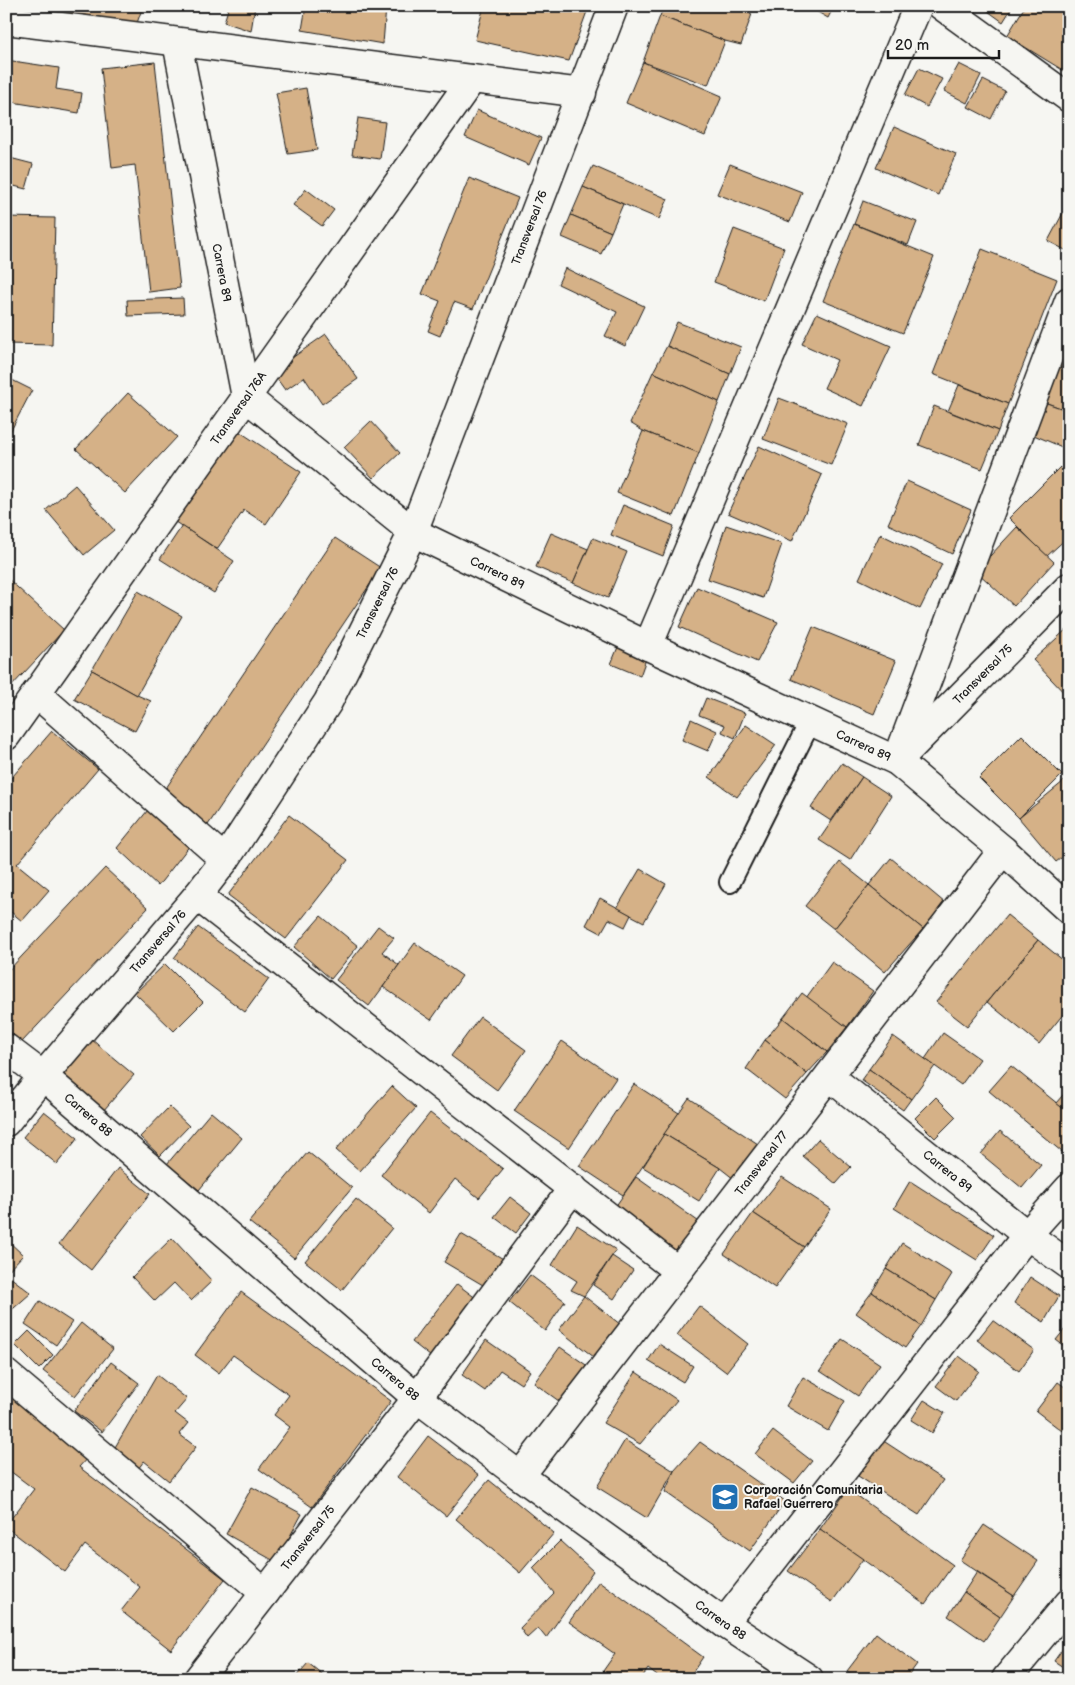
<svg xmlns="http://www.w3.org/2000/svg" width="1075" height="1685" font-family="'Balsamiq Sans',sans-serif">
	<rect width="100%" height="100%" fill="#f6f6f2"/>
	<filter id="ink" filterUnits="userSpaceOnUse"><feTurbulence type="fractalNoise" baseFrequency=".02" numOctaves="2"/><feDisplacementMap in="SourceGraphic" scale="10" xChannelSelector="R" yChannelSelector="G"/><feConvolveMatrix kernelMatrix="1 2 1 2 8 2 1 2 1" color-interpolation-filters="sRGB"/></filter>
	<g filter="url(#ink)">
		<g fill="#d5b187" stroke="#1c1c1c">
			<path d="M 30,6 L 143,6 L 137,23 L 30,10 Z"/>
			<path d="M 229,6 L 255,6 L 251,31 L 224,22 Z"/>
			<path d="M 306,6 L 385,6 L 386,7 L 383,44 L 302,30 Z"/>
			<path d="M 484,6 L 589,6 L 569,61 L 475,40 Z"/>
			<path d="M 664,6 L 730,6 L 752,14 L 741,45 L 725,41 L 660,16 Z"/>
			<path d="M 807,6 L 834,6 L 828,18 Z"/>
			<path d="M 981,6 L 1013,6 L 1003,22 Z"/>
			<path d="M 1025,6 L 1061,6 L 1069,11 L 1069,74 L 1007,36 Z"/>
			<path d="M 660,16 L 725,41 L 708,85 L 643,62 Z"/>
			<path d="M 6,60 L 59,68 L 56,89 L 82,93 L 79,113 L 6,101 Z"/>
			<path d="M 155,62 L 180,288 L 149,292 L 135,165 L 112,168 L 101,68 Z"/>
			<path d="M 643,62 L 722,96 L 705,136 L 626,103 Z"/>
			<path d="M 959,64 L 981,75 L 967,103 L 944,91 Z"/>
			<path d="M 919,68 L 942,79 L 927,107 L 905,95 Z"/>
			<path d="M 983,80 L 1005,91 L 991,119 L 968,107 Z"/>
			<path d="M 306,88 L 317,150 L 288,154 L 276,93 Z"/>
			<path d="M 477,110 L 541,138 L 529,165 L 465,137 Z"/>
			<path d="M 358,118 L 385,122 L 380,159 L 352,155 Z"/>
			<path d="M 6,124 L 12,126 L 6,146 Z"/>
			<path d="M 894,127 L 956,154 L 938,195 L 876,168 Z"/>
			<path d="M 6,157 L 33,164 L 26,189 L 6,184 Z"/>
			<path d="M 730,164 L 802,192 L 790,222 L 717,194 Z"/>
			<path d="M 593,166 L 668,199 L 659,219 L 583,187 Z"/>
			<path d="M 469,178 L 518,198 L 473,309 L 454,302 L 440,336 L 428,331 L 440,301 L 422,294 Z"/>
			<path d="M 583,187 L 623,204 L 611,232 L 571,215 Z"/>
			<path d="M 306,189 L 334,210 L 322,226 L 293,205 Z"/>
			<path d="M 863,201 L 917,222 L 908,245 L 854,224 Z"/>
			<path d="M 1063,213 L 1069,216 L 1069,252 L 1048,241 Z"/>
			<path d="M 571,215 L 611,232 L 601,254 L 562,237 Z"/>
			<path d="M 6,217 L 55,218 L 52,345 L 6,344 Z"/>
			<path d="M 854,224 L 934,257 L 903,333 L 823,301 Z"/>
			<path d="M 734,229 L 784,248 L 764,301 L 714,282 Z"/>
			<path d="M 982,249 L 1057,279 L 1008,404 L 933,374 Z"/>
			<path d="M 565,268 L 644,306 L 625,346 L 605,336 L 617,312 L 558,284 Z"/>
			<path d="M 183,298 L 184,314 L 128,316 L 127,300 Z"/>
			<path d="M 817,313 L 891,346 L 863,406 L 824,388 L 837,360 L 802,344 Z"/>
			<path d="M 677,322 L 741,347 L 730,374 L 667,346 Z"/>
			<path d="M 326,334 L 358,379 L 322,404 L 304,377 L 285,390 L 272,372 Z"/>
			<path d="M 1069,336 L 1069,371 L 1056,366 Z"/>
			<path d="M 667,346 L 730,374 L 719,402 L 653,372 Z"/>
			<path d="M 1056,366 L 1069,371 L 1069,411 L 1044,402 Z"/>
			<path d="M 653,372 L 719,402 L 699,453 L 643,431 L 630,423 Z"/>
			<path d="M 6,377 L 32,390 L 6,440 Z"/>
			<path d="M 959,385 L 1008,404 L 998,431 L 948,411 Z"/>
			<path d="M 128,393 L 177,437 L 125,493 L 76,449 Z"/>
			<path d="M 779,398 L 848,424 L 831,465 L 763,439 Z"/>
			<path d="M 1044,402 L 1069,411 L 1069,450 L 1029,433 Z"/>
			<path d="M 934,406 L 998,431 L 982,469 L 919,445 Z"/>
			<path d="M 371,421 L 400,453 L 373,478 L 344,447 Z"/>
			<path d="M 234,428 L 301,472 L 266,524 L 244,510 L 217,549 L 172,520 Z"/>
			<path d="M 643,431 L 699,453 L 674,516 L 617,493 Z"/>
			<path d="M 759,446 L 822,475 L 792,541 L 728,513 Z"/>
			<path d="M 1060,467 L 1069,476 L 1069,536 L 1047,556 L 1009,518 Z"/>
			<path d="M 907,481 L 971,510 L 952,554 L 888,524 Z"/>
			<path d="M 75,485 L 114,530 L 84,555 L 46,510 Z"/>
			<path d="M 623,505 L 674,526 L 663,556 L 611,535 Z"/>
			<path d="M 726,525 L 782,544 L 763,598 L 708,579 Z"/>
			<path d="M 182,526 L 234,561 L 214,593 L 160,559 Z"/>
			<path d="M 1017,527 L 1054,562 L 1014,606 L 976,571 Z"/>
			<path d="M 551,533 L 588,549 L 573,583 L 536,567 Z"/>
			<path d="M 880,534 L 942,564 L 920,609 L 859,579 Z"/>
			<path d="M 335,538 L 381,568 L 208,825 L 162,794 Z"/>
			<path d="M 593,538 L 627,552 L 608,598 L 573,583 Z"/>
			<path d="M 6,577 L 64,630 L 9,689 L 6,687 Z"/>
			<path d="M 697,587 L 778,622 L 757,662 L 679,627 Z"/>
			<path d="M 138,591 L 182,616 L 137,695 L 92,670 Z"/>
			<path d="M 813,627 L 896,661 L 874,714 L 791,679 Z"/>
			<path d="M 1069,627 L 1069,698 L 1033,660 Z"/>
			<path d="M 618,647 L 646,659 L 640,676 L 611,664 Z"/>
			<path d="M 92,670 L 137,695 L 151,701 L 135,731 L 74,699 Z"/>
			<path d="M 706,698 L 745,713 L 735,738 L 722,732 L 725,725 L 699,715 Z"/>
			<path d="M 691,719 L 717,731 L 708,751 L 682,740 Z"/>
			<path d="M 746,725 L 776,745 L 737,797 L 709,777 Z"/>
			<path d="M 52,731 L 98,769 L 17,864 L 49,890 L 22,921 L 6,908 L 6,784 Z"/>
			<path d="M 1022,735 L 1062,775 L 1019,818 L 979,778 Z"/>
			<path d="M 842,763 L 862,777 L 831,821 L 811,808 Z"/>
			<path d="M 862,777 L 891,796 L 850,860 L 819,840 Z"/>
			<path d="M 1069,777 L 1069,852 L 1056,862 L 1019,818 Z"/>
			<path d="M 148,810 L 194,840 L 158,886 L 117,848 Z"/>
			<path d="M 289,815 L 348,860 L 286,939 L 228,895 Z"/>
			<path d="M 891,858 L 945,903 L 923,929 L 869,885 Z"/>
			<path d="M 840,862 L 869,885 L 834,929 L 805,906 Z"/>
			<path d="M 105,868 L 148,908 L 22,1042 L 6,1028 L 6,973 Z"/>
			<path d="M 640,869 L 666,884 L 644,922 L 617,908 Z"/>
			<path d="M 869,885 L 923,929 L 885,972 L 834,929 Z"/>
			<path d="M 600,898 L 631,915 L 625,927 L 609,919 L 601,933 L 586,925 Z"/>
			<path d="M 1007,915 L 1038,940 L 967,1026 L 936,1002 Z"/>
			<path d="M 321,916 L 358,946 L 331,979 L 294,947 Z"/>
			<path d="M 378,926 L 394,938 L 382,952 L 399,965 L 369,1006 L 336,980 Z"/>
			<path d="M 198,927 L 269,979 L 245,1012 L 174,958 Z"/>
			<path d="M 1038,940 L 1069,965 L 1069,1007 L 1039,1044 L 987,1002 Z"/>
			<path d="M 415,943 L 462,976 L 431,1020 L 383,987 Z"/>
			<path d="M 832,962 L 873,991 L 847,1027 L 806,998 Z"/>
			<path d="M 165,964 L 203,1002 L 174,1031 L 135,993 Z"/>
			<path d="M 802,993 L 847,1027 L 827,1052 L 783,1018 Z"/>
			<path d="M 480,1017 L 526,1050 L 497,1090 L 451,1056 Z"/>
			<path d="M 783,1018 L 827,1052 L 807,1074 L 765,1040 Z"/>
			<path d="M 943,1033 L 980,1059 L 961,1085 L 925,1059 Z"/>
			<path d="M 85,1034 L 134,1075 L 103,1111 L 55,1070 Z"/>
			<path d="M 893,1036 L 935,1066 L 911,1099 L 869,1069 Z"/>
			<path d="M 765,1040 L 807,1074 L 785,1099 L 746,1069 Z"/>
			<path d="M 562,1041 L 616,1078 L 569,1148 L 514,1111 Z"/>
			<path d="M 1011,1066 L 1069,1113 L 1068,1157 L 989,1091 Z"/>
			<path d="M 869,1069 L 911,1099 L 903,1110 L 861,1080 Z"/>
			<path d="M 634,1084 L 679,1113 L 623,1195 L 579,1166 Z"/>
			<path d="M 392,1086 L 416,1108 L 360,1171 L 336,1150 Z"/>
			<path d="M 1069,1088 L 1069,1113 L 1056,1103 Z"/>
			<path d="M 936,1097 L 956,1117 L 935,1138 L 915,1118 Z"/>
			<path d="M 689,1098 L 758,1144 L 734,1179 L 720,1168 L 664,1134 Z"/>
			<path d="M 169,1107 L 189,1126 L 160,1156 L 140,1137 Z"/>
			<path d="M 44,1111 L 78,1138 L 57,1164 L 23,1137 Z"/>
			<path d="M 211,1112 L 242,1138 L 199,1190 L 167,1164 Z"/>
			<path d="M 430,1113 L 503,1169 L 479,1198 L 455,1179 L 429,1213 L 381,1175 Z"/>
			<path d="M 1000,1131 L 1041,1165 L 1022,1188 L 981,1154 Z"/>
			<path d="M 664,1134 L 720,1168 L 699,1201 L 643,1167 Z"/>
			<path d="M 818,1139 L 851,1167 L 836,1184 L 803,1156 Z"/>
			<path d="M 308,1152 L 352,1188 L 294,1258 L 249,1222 Z"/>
			<path d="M 118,1168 L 150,1194 L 91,1270 L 59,1244 Z"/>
			<path d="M 636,1177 L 702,1224 L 680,1254 L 615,1207 Z"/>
			<path d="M 782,1177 L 831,1209 L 804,1247 L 753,1213 Z"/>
			<path d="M 910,1181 L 994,1235 L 977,1260 L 894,1208 Z"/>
			<path d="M 510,1197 L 531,1213 L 516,1233 L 494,1217 Z"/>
			<path d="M 356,1199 L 392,1228 L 342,1290 L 305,1261 Z"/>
			<path d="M 753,1213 L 804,1247 L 775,1288 L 724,1254 Z"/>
			<path d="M 577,1225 L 616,1250 L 584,1296 L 571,1290 L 577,1281 L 552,1265 Z"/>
			<path d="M 461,1234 L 505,1260 L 488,1288 L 444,1262 Z"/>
			<path d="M 172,1238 L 212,1281 L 191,1301 L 174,1283 L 155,1301 L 132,1277 Z"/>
			<path d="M 6,1239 L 23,1255 L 6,1273 Z"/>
			<path d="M 902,1243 L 952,1274 L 936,1300 L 886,1269 Z"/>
			<path d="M 612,1256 L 633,1270 L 614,1299 L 593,1285 Z"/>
			<path d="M 886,1269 L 936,1300 L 921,1326 L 872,1292 Z"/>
			<path d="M 530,1275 L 565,1301 L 545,1331 L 509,1302 Z"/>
			<path d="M 10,1277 L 31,1293 L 6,1315 L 6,1281 Z"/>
			<path d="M 1030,1277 L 1059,1296 L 1044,1322 L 1014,1303 Z"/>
			<path d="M 457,1284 L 481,1302 L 435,1360 L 412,1342 Z"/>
			<path d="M 241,1292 L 391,1401 L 312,1507 L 259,1469 L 290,1427 L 274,1415 L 289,1395 L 233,1355 L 219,1373 L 195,1355 Z"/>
			<path d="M 872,1292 L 921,1326 L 905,1348 L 856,1313 Z"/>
			<path d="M 584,1296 L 625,1328 L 599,1361 L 559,1330 Z"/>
			<path d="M 40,1301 L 72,1322 L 56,1345 L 25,1324 Z"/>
			<path d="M 699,1306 L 748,1344 L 726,1372 L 677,1335 Z"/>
			<path d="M 993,1320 L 1034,1350 L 1019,1371 L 977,1340 Z"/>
			<path d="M 81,1323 L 113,1349 L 75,1396 L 43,1371 Z"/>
			<path d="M 1069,1324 L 1069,1350 L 1056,1340 Z"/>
			<path d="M 29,1331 L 53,1355 L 39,1369 L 15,1345 Z"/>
			<path d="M 842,1339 L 880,1364 L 858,1396 L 820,1371 Z"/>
			<path d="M 486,1340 L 530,1371 L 521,1384 L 500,1370 L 485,1391 L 462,1375 Z"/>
			<path d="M 659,1344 L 693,1366 L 683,1382 L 648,1361 Z"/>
			<path d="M 560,1347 L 589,1367 L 563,1404 L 534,1383 Z"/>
			<path d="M 959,1356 L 979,1371 L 956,1401 L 936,1386 Z"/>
			<path d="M 111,1362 L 139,1383 L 102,1432 L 74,1411 Z"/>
			<path d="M 636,1372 L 677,1400 L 640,1444 L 603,1423 Z"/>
			<path d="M 157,1375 L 187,1399 L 175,1413 L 188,1423 L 179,1434 L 196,1447 L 169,1481 L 144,1461 L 138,1469 L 114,1449 Z"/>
			<path d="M 803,1377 L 845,1401 L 828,1431 L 786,1406 Z"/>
			<path d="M 1058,1382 L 1069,1390 L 1069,1422 L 1062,1431 L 1036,1411 Z"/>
			<path d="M 6,1392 L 89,1456 L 79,1467 L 225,1579 L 171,1650 L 121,1611 L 140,1587 L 85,1545 L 65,1572 L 6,1527 L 6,1525 L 34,1489 L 6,1468 Z"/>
			<path d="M 924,1400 L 945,1413 L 932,1433 L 911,1420 Z"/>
			<path d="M 773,1431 L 812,1461 L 794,1483 L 755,1454 Z"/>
			<path d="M 428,1436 L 479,1475 L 446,1516 L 397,1477 Z"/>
			<path d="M 625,1440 L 674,1471 L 647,1518 L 597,1487 Z"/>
			<path d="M 882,1440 L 943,1480 L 919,1515 L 858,1476 Z"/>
			<path d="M 700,1442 L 785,1501 L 750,1551 L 665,1492 L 674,1471 Z"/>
			<path d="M 489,1480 L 554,1533 L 520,1573 L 456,1519 Z"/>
			<path d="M 252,1487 L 302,1514 L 276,1562 L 226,1534 Z"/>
			<path d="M 848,1489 L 953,1565 L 925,1604 L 820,1529 Z"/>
			<path d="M 984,1525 L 1038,1561 L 1014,1596 L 960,1560 Z"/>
			<path d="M 820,1529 L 863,1559 L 832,1602 L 788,1571 Z"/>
			<path d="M 560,1541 L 593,1571 L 546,1638 L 538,1628 L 527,1638 L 520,1628 L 554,1593 L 533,1568 Z"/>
			<path d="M 977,1572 L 1014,1596 L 1000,1617 L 964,1592 Z"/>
			<path d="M 599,1581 L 703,1657 L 688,1679 L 661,1679 L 648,1669 L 641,1679 L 614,1679 L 603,1671 L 615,1654 L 569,1622 Z"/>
			<path d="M 964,1592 L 1000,1617 L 984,1641 L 948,1616 Z"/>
			<path d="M 876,1633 L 917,1664 L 906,1679 L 858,1679 L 847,1671 Z"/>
			<path d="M 1064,1647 L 1069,1651 L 1069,1671 L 1054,1661 Z"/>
			<path d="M 308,1663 L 327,1678 L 326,1679 L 294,1679 Z"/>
		</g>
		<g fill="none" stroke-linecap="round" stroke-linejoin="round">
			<defs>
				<path id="service" d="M 730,882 L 811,720"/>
				<g id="minor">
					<path d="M 942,6 L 1069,98"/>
					<path d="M 6,20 L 582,93"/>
					<path id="s1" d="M 177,42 L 246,397 L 413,532 L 648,646 L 897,761 L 1003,850 L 1069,910"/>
					<path d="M 648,646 L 918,6"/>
					<path d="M 36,693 L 225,860"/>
					<path id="s2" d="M 6,736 L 472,79"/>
					<path id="s3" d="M 904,754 L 1069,587"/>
					<path d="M 897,761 L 1069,301"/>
					<path d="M 197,896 L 678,1271"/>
					<path id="s4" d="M 6,1048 L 43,1076 L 417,1398 L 520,1476 L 724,1623 L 809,1679"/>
					<path id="s5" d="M 829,1076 L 1027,1235 L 1069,1265"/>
					<path id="s6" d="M 6,1122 L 43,1076 L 197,896 L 225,860 L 328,702 L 413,532 L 614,6"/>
					<path d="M 6,1374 L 265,1593"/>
					<path id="s7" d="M 520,1476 L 1003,850"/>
					<path d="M 724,1623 L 1027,1235 L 1069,1188"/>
					<path id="s8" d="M 198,1679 L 417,1398 L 573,1188"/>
					<path d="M 1006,1679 L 1069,1603"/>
				</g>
			</defs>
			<use href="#service" stroke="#1c1c1c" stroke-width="24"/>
			<use href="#minor" stroke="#1c1c1c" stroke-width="31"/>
			<use href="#service" stroke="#f6f6f2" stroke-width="20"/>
			<use href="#minor" stroke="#f6f6f2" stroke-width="28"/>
		</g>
	</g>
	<defs>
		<symbol id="school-square" viewBox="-11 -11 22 22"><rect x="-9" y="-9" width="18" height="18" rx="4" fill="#1f6fb2" stroke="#f6f6f2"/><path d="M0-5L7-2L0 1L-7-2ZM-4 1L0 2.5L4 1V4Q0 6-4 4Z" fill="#fff"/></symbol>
	</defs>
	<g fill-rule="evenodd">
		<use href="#school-square" x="709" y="1481" width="32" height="32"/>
	</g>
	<g text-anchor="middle" stroke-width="4" stroke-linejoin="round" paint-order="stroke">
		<g font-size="12" fill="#1c1c1c" stroke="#f6f6f2">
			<text dy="4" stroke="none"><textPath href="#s6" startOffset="1046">Transversal 76</textPath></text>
			<text dy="4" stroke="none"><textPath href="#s1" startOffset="235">Carrera 89</textPath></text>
			<text dy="4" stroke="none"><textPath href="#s2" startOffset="402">Transversal 76A</textPath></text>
			<text dy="4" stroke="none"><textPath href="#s1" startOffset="670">Carrera 89</textPath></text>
			<text dy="4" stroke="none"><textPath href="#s6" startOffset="641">Transversal 76</textPath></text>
			<text dy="4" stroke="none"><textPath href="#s3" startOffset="112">Transversal 75</textPath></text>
			<text dy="4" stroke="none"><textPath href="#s1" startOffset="1075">Carrera 89</textPath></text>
			<text dy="4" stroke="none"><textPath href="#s6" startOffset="236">Transversal 76</textPath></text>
			<text dy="4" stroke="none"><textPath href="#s4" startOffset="106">Carrera 88</textPath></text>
			<text dy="4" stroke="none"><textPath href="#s7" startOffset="395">Transversal 77</textPath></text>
			<text dy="4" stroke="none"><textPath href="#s5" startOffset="152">Carrera 89</textPath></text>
			<text dy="4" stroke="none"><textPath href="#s4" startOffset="511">Carrera 88</textPath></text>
			<text dy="4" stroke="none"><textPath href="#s8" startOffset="179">Transversal 75</textPath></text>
			<text dy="4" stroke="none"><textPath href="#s4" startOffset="916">Carrera 88</textPath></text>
		</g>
		<g font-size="12" font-weight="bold" fill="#1c1c1c" stroke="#f6f6f2" text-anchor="start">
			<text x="744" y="1494">Corporación Comunitaria<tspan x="744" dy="14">Rafael Guerrero</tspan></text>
		</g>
	</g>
	<rect width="1075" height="1685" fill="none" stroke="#f6f6f2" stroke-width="25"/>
	<rect x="12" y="12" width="1050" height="1660" fill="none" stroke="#1c1c1c" stroke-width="2" filter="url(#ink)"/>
	<path d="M888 50v8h111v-8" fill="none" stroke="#1c1c1c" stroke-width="2.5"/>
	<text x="895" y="50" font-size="15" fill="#1c1c1c" stroke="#f6f6f2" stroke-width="4" paint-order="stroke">20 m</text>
</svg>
